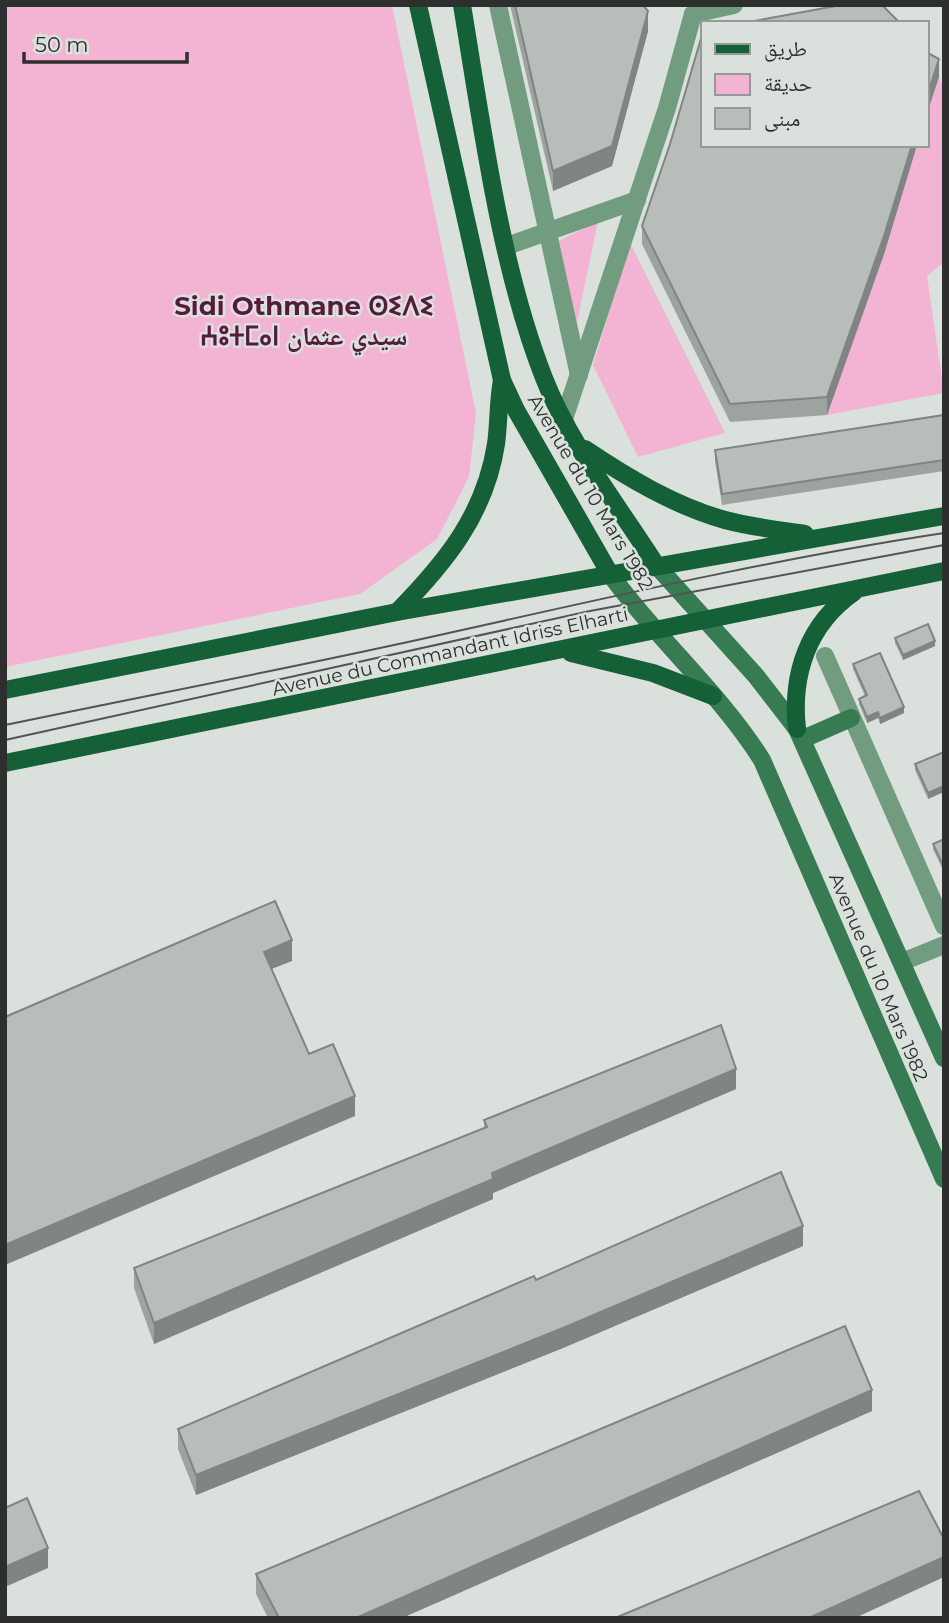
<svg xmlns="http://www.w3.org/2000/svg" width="949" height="1623" font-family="Montserrat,'Noto Naskh Arabic','Noto Sans Tifinagh',sans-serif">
	<rect width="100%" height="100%" fill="#dae1dc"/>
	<g fill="#f3b4d3">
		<path d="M 5,5 L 392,5 L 476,413 L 469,477 L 437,539 L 360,594 L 5,667 Z"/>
		<path d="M 939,77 L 944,91 L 944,262 L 927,276 L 944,393 L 827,415 L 916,145 L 926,145 L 926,115 Z"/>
		<path d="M 598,221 L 574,337 L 555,243 Z"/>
		<path d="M 630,243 L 725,433 L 638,457 L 593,365 Z"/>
	</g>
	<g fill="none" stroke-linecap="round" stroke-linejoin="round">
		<g stroke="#719c7f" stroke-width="18">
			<path d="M 498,5 L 579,375"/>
			<path d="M 693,14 L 734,5"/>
			<path d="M 507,246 L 637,200"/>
			<path d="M 564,419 L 667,108 L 693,14"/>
			<path d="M 825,656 L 944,926"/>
			<path d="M 902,962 L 944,945"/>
		</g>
		<g stroke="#367b51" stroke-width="18">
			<path d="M 656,565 L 756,676 L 797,729 L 944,1058"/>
			<path d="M 610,574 C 657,639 719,692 762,760 L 944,1179"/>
			<path d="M 803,739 L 851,718"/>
		</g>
		<g stroke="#156037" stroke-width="18">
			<path d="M 418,5 L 502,380 L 516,410 L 610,574"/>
			<path d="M 462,5 C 482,125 500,266 544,378 C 570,445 618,505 656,565"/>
			<path d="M 585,449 C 628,478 675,506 725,520 C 751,527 778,530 805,534"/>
			<path d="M 397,612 C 445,563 485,515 496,444 C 499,422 498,401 502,380"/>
			<path d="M 571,653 L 653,673 L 713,696"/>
			<path d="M 5,690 L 397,612 L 944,516"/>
			<path d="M 797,729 C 791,674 808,624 854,592"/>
			<path d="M 5,763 L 944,571"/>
		</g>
		<g stroke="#525653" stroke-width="2">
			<path d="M 5,725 C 135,698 265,673 394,645 C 577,605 759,561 944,533"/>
			<path d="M 5,740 L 590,611 L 944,545"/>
		</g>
	</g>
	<g fill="#9da39f">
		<path d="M 510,5 L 643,5 L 648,31 L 612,166 L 553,191 Z"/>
		<path d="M 702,145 L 917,145 L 884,254 L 827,415 L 730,422 L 642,244 L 642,226 Z"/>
		<path d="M 944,415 L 944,471 L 722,505 L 715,461 L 715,450 Z"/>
		<path d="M 895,638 L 935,646 L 903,660 L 895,643 Z"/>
		<path d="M 853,664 L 904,713 L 880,724 L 878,718 L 867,723 L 859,704 L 859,699 L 865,696 L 853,669 Z"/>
		<path d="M 944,752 L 928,799 L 915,770 L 915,764 Z"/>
		<path d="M 944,839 L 942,868 L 933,849 L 933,844 Z"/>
		<path d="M 736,1089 L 493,1193 L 493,1199 L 154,1344 L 134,1288 L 134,1268 L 484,1128 L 484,1120 Z"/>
		<path d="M 803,1246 L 563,1348 L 196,1495 L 178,1449 L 178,1429 L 536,1280 Z"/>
		<path d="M 872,1411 L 402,1618 L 268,1618 L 256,1594 L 256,1574 Z"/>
	</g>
	<g fill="#808482">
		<path d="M 648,11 L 648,31 L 612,166 L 553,191 L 553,171 Z"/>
		<path d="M 939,59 L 939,77 L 926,117 L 926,99 Z"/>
		<path d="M 912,145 L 917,145 L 884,254 L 827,415 L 827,397 Z"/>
		<path d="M 935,641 L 935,646 L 903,660 L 903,655 Z"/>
		<path d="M 904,707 L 904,713 L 880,724 L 880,718 Z"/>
		<path d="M 878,712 L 878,718 L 867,723 L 867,717 Z"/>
		<path d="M 944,786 L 944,792 L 928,799 L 928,793 Z"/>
		<path d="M 292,940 L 292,961 L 264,972 L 264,952 Z"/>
		<path d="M 736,1069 L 736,1089 L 493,1193 L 493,1199 L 154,1344 L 154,1323 L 492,1173 Z"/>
		<path d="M 355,1096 L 355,1116 L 5,1265 L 5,1245 Z"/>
		<path d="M 803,1226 L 803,1246 L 563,1348 L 196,1495 L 196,1475 Z"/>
		<path d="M 872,1390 L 872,1411 L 402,1618 L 356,1618 Z"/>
		<path d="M 48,1548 L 48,1568 L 5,1587 L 5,1567 Z"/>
		<path d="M 944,1557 L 944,1577 L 855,1618 L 809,1618 Z"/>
	</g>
	<g fill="#b7bdb9" stroke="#808482" stroke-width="2">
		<path d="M 515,5 L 643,5 L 648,11 L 612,146 L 553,171 Z"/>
		<path d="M 841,5 L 882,5 L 897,20 L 897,23 L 743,23 Z"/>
		<path d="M 702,35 L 702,145 L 912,145 L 884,236 L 827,397 L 730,404 L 642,226 L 670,144 Z"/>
		<path d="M 926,52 L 939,59 L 926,99 Z"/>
		<path d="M 944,415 L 944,460 L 722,494 L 715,450 Z"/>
		<path d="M 928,624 L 935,641 L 903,655 L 895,638 Z"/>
		<path d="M 880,653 L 904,707 L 880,718 L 878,712 L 867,717 L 859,699 L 867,695 L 853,664 Z"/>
		<path d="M 944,752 L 944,786 L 928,793 L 915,764 Z"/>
		<path d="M 944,839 L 944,862 L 942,863 L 933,844 Z"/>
		<path d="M 275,901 L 292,940 L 264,952 L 309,1054 L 333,1044 L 355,1096 L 5,1245 L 5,1017 Z"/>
		<path d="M 721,1025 L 736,1069 L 492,1173 L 493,1179 L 154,1323 L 134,1268 L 487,1127 L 484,1120 Z"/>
		<path d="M 781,1172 L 803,1226 L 563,1328 L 196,1475 L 178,1429 L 534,1276 L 536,1280 Z"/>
		<path d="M 845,1326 L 872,1390 L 356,1618 L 279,1618 L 256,1574 Z"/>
		<path d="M 919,1491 L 944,1539 L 944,1557 L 809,1618 L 615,1618 Z"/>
		<path d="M 27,1498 L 48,1548 L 5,1567 L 5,1508 Z"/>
	</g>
	<g text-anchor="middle" stroke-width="5" stroke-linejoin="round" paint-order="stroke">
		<g font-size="19" fill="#2c2f2d" stroke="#dae1dc">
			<text transform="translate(591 492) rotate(59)" y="7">Avenue du 10 Mars 1982</text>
			<text transform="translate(450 651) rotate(-12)" y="7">Avenue du Commandant Idriss Elharti</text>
			<text transform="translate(879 977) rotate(67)" y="7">Avenue du 10 Mars 1982</text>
		</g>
		<g font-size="26" font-weight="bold" fill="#571a3d" stroke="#dae1dc">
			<text x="304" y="315">Sidi Othmane ⵙⵉⴷⵉ<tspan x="304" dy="30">ⵄⵓⵜⵎⴰⵏ سيدي عثمان</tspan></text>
		</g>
	</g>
	<rect width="949" height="1623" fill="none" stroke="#2c2f2d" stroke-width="14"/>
	<rect x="701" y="21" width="228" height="126" fill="#dae1dc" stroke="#949a96" stroke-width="2"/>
	<rect x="715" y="44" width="35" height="10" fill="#156037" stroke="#949a96" stroke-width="2"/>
	<text x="764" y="56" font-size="21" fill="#2c2f2d">طريق</text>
	<rect x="715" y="74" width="35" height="21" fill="#f3b4d3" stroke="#949a96" stroke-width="2"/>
	<text x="764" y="91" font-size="21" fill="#2c2f2d">حديقة</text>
	<rect x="715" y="108" width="35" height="21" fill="#b7bdb9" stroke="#949a96" stroke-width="2"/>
	<text x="764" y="126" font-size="21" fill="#2c2f2d">مبنى</text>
	<path d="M24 52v10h163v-10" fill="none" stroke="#2c2f2d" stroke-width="3.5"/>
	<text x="35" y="52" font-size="21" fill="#2c2f2d" stroke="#dae1dc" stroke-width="5" paint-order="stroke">50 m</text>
</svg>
